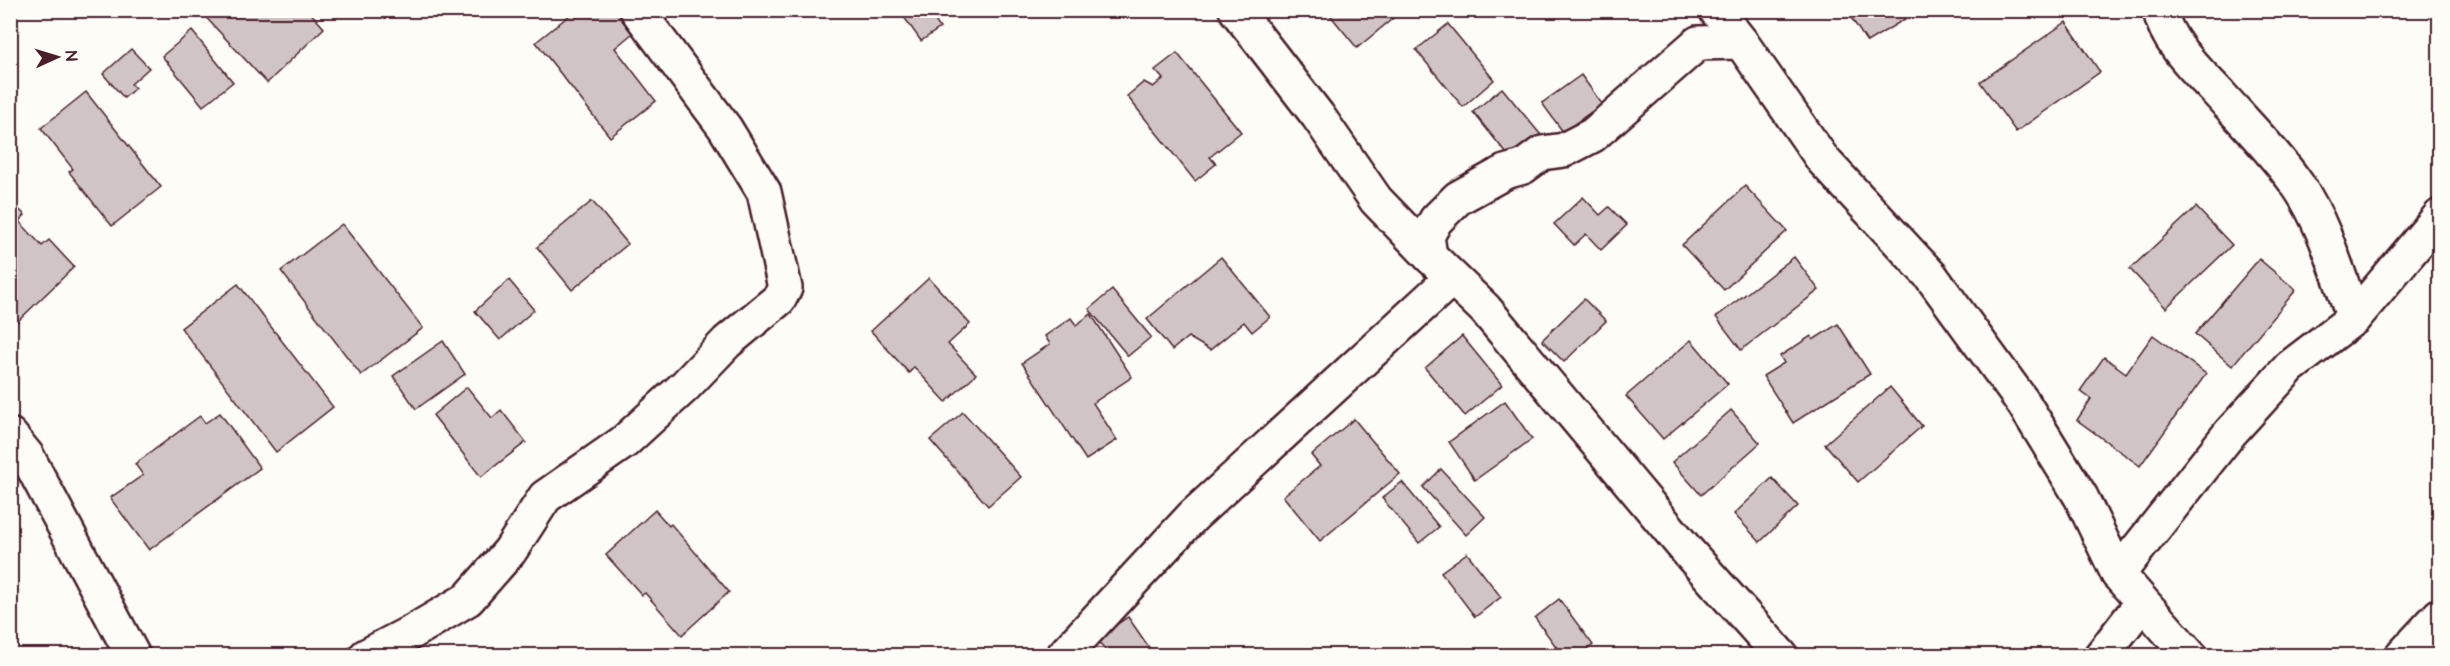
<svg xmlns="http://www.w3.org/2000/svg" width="2450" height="666" font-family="'Architects Daughter',sans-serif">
	<rect width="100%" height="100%" fill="#fdfcf7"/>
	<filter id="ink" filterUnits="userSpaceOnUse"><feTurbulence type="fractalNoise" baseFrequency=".0167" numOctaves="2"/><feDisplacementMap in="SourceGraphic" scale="12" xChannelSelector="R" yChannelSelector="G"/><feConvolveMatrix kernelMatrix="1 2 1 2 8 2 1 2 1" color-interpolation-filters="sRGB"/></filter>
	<g filter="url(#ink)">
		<g fill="#d0c5c4" stroke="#4a1f2b" stroke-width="1.5">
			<path d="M 199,10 L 308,10 L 324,28 L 267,83 Z"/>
			<path d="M 576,10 L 615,10 L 633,33 L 615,48 L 656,101 L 610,137 L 536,42 Z"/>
			<path d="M 899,10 L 928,10 L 940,28 L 921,41 Z"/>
			<path d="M 1335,10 L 1403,10 L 1357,48 L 1330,15 Z"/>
			<path d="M 1846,10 L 1900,10 L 1905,19 L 1867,42 Z"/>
			<path d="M 2066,22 L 2100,72 L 2016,132 L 1980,82 Z"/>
			<path d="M 1448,24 L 1494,80 L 1463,107 L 1416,50 Z"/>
			<path d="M 192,31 L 233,82 L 203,106 L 162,56 Z"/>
			<path d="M 131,49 L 149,68 L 131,84 L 135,88 L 124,98 L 103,74 Z"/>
			<path d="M 1177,53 L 1241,132 L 1210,157 L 1216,164 L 1195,181 L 1127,96 L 1144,82 L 1153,87 L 1163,79 L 1155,70 Z"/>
			<path d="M 1581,75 L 1602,104 L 1563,132 L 1542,103 Z"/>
			<path d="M 1502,88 L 1545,140 L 1515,164 L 1473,112 Z"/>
			<path d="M 86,92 L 161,187 L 112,226 L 69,172 L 73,169 L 41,128 Z"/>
			<path d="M 1745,186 L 1787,231 L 1724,290 L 1682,245 Z"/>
			<path d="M 1583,197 L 1600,215 L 1609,207 L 1627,225 L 1601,250 L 1586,234 L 1574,245 L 1554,224 Z"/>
			<path d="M 10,201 L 25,215 L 19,221 L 42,246 L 49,240 L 74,267 L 17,322 L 10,315 Z"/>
			<path d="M 592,201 L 628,244 L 572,290 L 537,247 Z"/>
			<path d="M 2196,207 L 2232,245 L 2166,308 L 2130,269 Z"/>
			<path d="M 342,224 L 423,328 L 361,375 L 281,271 Z"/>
			<path d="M 1221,257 L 1270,317 L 1252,332 L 1244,322 L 1210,350 L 1188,337 L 1172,350 L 1147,319 Z"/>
			<path d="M 1794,257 L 1819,290 L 1741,350 L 1716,317 Z"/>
			<path d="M 2259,259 L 2296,290 L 2232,366 L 2195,334 Z"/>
			<path d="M 929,278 L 970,324 L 948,344 L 976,374 L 946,402 L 914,367 L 909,373 L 871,331 Z"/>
			<path d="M 509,280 L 534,310 L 500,340 L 475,311 Z"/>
			<path d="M 238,284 L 333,407 L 276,452 L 181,328 Z"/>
			<path d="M 1112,290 L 1151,337 L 1128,356 L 1089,309 Z"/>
			<path d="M 1584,299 L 1606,321 L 1564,362 L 1542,340 Z"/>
			<path d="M 1091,314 L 1132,377 L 1093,403 L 1117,440 L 1086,460 L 1022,363 L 1050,344 L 1045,336 L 1071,318 L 1076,325 Z"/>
			<path d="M 1838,324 L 1870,374 L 1793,423 L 1763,376 L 1784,363 L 1780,356 L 1811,336 L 1813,340 Z"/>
			<path d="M 2153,335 L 2206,374 L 2140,466 L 2077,420 L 2091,399 L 2080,391 L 2104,357 L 2126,373 Z"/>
			<path d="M 1462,336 L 1502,385 L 1465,416 L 1425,368 Z"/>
			<path d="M 1691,340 L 1728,384 L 1663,439 L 1626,396 Z"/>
			<path d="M 443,341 L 465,374 L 416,409 L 393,376 Z"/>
			<path d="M 467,387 L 492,418 L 501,410 L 526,442 L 481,477 L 433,415 Z"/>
			<path d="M 1890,387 L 1922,426 L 1858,482 L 1825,444 Z"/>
			<path d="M 1505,401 L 1532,439 L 1475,480 L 1449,442 Z"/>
			<path d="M 1731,410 L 1760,443 L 1701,495 L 1672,462 Z"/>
			<path d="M 963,412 L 1021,477 L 988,506 L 930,440 Z"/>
			<path d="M 220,413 L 260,468 L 149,550 L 110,498 L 143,475 L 135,464 L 200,416 L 205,423 Z"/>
			<path d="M 1354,419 L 1400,474 L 1320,541 L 1283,496 L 1320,466 L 1311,455 Z"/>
			<path d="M 1441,469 L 1485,517 L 1466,535 L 1423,487 Z"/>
			<path d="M 1772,478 L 1798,506 L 1760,542 L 1734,514 Z"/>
			<path d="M 1402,482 L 1439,527 L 1419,543 L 1382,498 Z"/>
			<path d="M 655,510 L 669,526 L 671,524 L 729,592 L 682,635 L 645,593 L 642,595 L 606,555 Z"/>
			<path d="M 1467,553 L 1501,597 L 1475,617 L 1441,572 Z"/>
			<path d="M 1559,599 L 1593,645 L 1579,656 L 1563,656 L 1535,618 Z"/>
			<path d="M 1128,617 L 1155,656 L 1109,656 L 1097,638 Z"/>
			<path d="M 621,648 L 627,656 L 612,656 Z"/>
		</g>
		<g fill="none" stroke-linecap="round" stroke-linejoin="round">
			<defs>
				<g id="minor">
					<path d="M 1236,10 L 1318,116 L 1376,200 L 1430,256"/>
					<path d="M 1716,10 L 1741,42 L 1823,160 L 1931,276 L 2024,404 L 2081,497 L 2118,574 L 2190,656"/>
					<path d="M 2160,10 C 2166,43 2199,72 2221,96 C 2247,125 2276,154 2299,187 C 2325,225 2338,275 2354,318"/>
					<path d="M 1741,42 L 1698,43 L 1593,135 L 1564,150 L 1542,153 L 1523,167 L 1505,172 L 1458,198 L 1436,220 L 1427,236 L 1430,256 L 1485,309 L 1689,553 L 1781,656"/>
					<path d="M 10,435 L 27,456 L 133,656"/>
					<path d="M 2118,574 L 2230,433 L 2290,367 L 2354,318 L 2440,216"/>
					<path d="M 366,656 L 414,631 L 468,599 L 510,551 L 545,497 L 624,442 L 685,386 L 727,342 L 779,299 L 785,288 L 764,192 L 725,128 L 637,10"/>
					<path d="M 1063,656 L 1193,516 L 1452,278"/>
					<path d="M 2101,656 L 2142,603"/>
				</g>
				<path id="tertiary" d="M 2402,656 L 2440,615"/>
			</defs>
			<use href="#minor" stroke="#4a1f2b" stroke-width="38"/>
			<use href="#tertiary" stroke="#4a1f2b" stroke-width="38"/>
			<use href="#minor" stroke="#fdfcf7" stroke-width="33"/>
			<use href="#tertiary" stroke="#fdfcf7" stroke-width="33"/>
		</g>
	</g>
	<rect width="2450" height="666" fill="none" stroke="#fdfcf7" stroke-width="36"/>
	<rect x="18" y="18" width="2414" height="630" fill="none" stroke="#4a1f2b" stroke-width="2" filter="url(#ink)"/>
	<g transform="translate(57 57) rotate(86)" stroke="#fdfcf7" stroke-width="4.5" paint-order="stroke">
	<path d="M0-4.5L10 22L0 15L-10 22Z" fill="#4a1f2b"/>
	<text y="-9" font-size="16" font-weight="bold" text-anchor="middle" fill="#4a1f2b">N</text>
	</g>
</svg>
